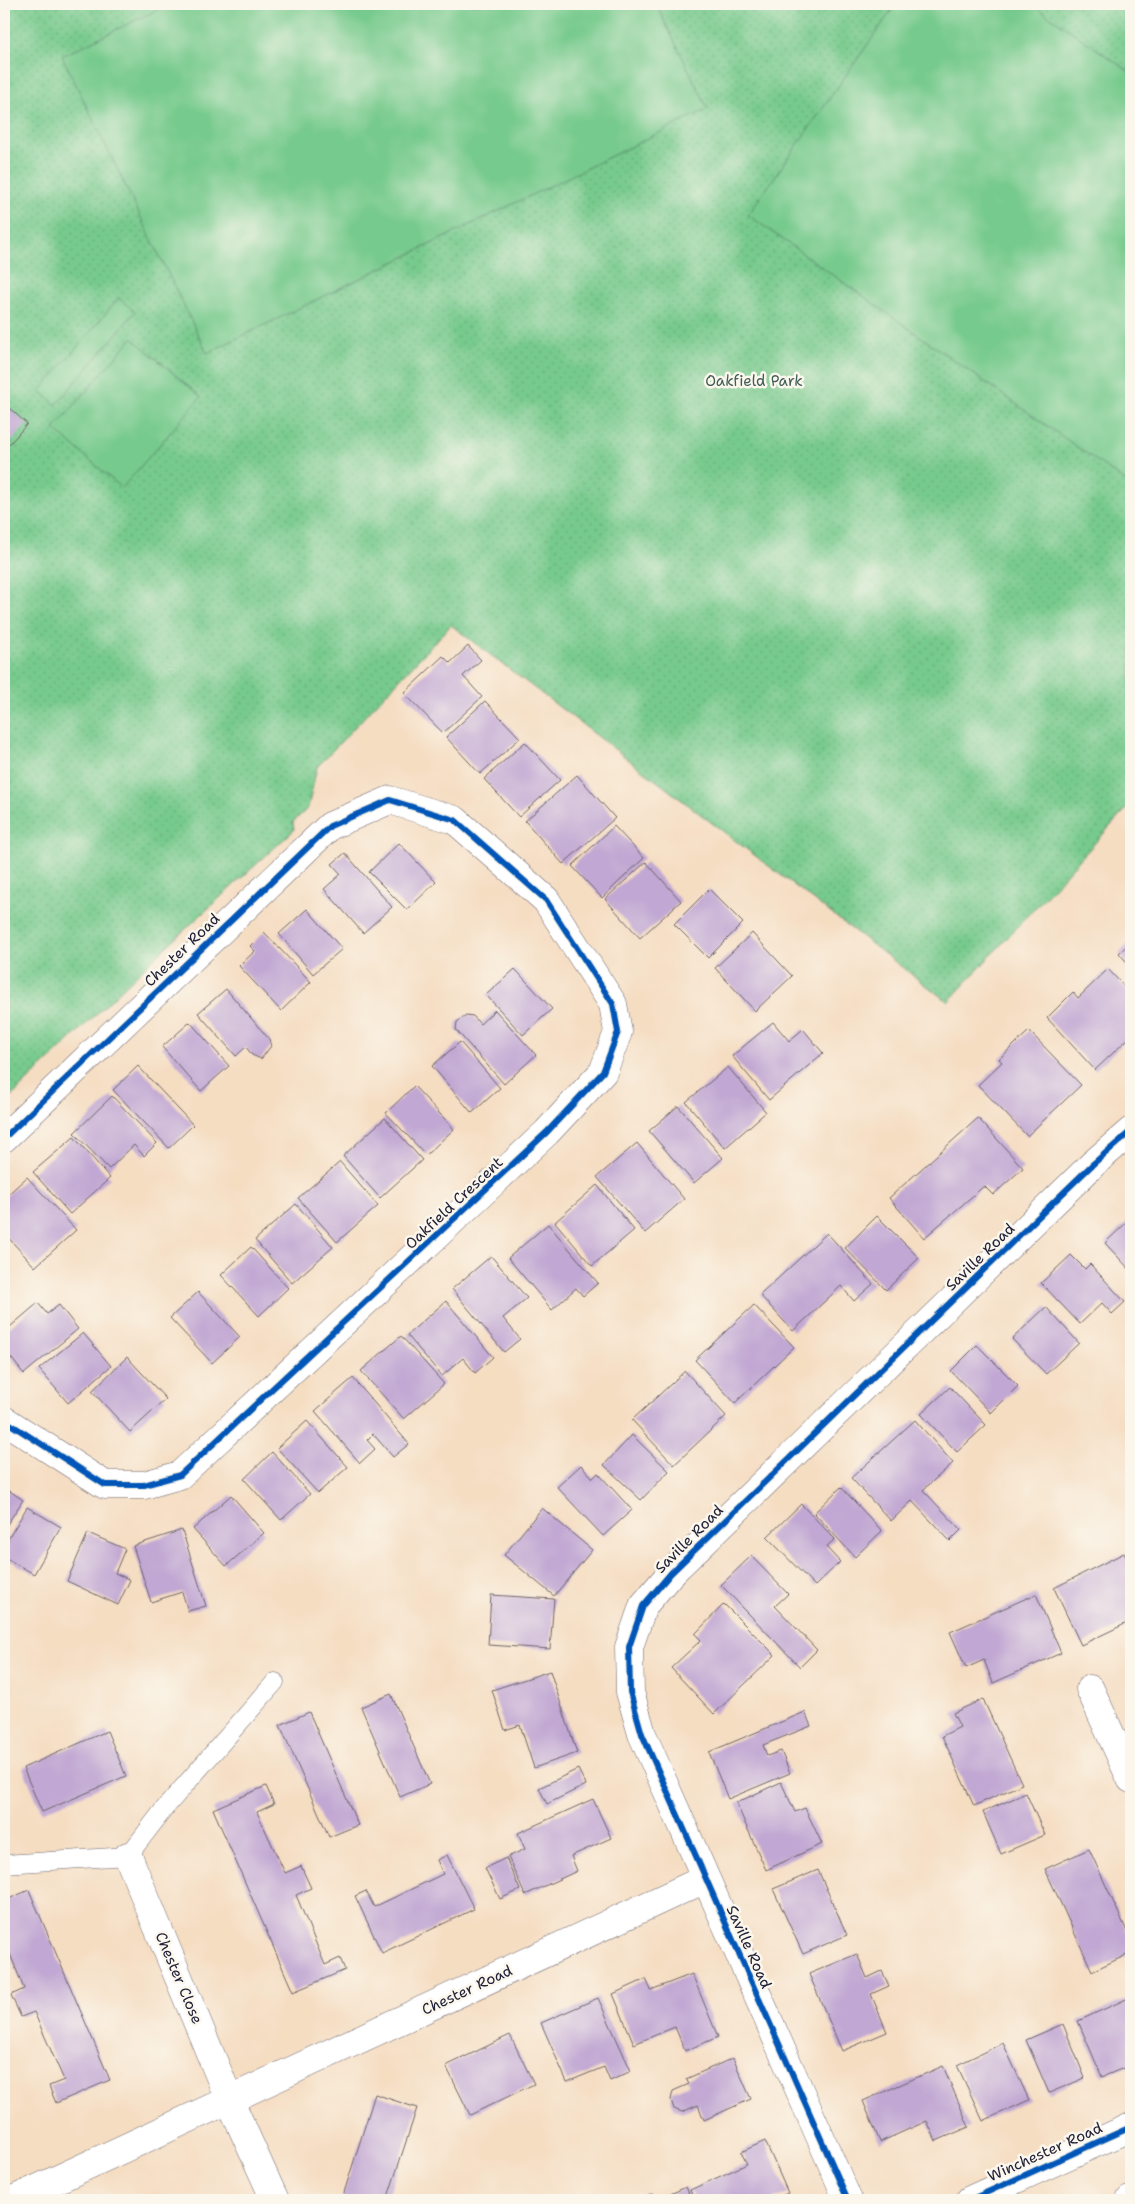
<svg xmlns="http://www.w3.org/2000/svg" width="1135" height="2204" font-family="'Shantell Sans',sans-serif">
	<defs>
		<pattern id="grass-dots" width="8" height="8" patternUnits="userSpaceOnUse" patternTransform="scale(1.25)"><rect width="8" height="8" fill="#77ca8d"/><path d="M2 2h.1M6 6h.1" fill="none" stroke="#67ad7b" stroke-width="1.8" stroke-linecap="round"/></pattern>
	</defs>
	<rect width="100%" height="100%" fill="#fbf7ec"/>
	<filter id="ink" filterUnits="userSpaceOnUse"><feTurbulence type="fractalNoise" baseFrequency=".02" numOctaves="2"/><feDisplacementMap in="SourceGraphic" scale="10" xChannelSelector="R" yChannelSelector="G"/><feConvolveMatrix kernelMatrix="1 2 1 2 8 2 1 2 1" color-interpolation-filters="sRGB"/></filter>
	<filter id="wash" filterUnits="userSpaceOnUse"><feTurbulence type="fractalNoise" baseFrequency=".0096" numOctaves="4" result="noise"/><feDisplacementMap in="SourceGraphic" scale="20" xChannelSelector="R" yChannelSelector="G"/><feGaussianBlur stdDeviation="1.12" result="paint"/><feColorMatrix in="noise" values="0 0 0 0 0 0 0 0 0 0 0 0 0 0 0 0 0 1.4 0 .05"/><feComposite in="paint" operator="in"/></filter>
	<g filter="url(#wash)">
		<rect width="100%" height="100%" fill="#f5ddc2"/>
		<path fill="url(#grass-dots)" stroke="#4c7664" d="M 4,4 L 1131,4 L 1131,804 L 948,1002 L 451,625 L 317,767 L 308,808 L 293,822 L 294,830 L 156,956 L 4,1104 Z"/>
		<g fill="#77ca8d" stroke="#4c7664">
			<path d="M 169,4 L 656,4 L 708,109 L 207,353 L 62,56 Z"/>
			<path d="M 896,4 L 1032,4 L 1131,73 L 1131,485 L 748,215 Z"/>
			<path d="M 119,298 L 135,312 L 56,405 L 40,391 Z"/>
			<path d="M 132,338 L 201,397 L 122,488 L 54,429 Z"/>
		</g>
		<g id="blocks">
			<g fill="#c1a7d3">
				<path d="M 4,403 L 27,424 L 4,450 Z"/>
				<path d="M 468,646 L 481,660 L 463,676 L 482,697 L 443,733 L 404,693 L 443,656 L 450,663 Z"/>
				<path d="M 485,701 L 520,738 L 480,774 L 446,737 Z"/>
				<path d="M 525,742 L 560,780 L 519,817 L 484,779 Z"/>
				<path d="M 577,775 L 615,818 L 563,864 L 525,821 Z"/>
				<path d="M 614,826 L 644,858 L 602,898 L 572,866 Z"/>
				<path d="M 399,843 L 436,882 L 407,910 L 369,872 Z"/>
				<path d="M 345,853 L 392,907 L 363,933 L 324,889 L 341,874 L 332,864 Z"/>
				<path d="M 646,862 L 681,901 L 640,938 L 605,899 Z"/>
				<path d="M 709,889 L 743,923 L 708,958 L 674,924 Z"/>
				<path d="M 307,909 L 342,949 L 313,974 L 279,934 Z"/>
				<path d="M 264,932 L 311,982 L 281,1011 L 239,966 L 255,951 L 250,946 Z"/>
				<path d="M 752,933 L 792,976 L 755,1011 L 715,968 Z"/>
				<path d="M 1131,942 L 1131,967 L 1119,953 Z"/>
				<path d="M 515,969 L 552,1009 L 523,1035 L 486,995 Z"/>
				<path d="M 1108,969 L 1131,994 L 1131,1036 L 1095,1070 L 1047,1018 L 1073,992 L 1078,998 Z"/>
				<path d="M 226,989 L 269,1039 L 271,1046 L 261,1059 L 252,1055 L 246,1047 L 236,1056 L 198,1013 Z"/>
				<path d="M 495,1010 L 536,1055 L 504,1084 L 456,1030 L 457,1022 L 466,1015 L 473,1016 L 480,1024 Z"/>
				<path d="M 190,1022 L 229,1066 L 201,1091 L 162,1047 Z"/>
				<path d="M 773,1022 L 789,1041 L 803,1029 L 823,1053 L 769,1100 L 732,1056 Z"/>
				<path d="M 1029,1031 L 1081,1085 L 1027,1136 L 978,1085 L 1002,1062 L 999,1059 Z"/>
				<path d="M 460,1042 L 500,1088 L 472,1113 L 432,1066 Z"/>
				<path d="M 138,1066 L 193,1125 L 169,1148 L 113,1090 Z"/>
				<path d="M 728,1067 L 766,1112 L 725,1148 L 686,1102 Z"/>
				<path d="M 414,1086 L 454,1129 L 426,1155 L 386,1113 Z"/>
				<path d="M 112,1096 L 157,1143 L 144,1156 L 134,1145 L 109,1169 L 74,1133 Z"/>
				<path d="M 678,1106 L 723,1158 L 694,1183 L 649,1131 Z"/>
				<path d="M 385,1118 L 422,1160 L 380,1198 L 343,1156 Z"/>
				<path d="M 978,1118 L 1023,1168 L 993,1195 L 984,1186 L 924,1238 L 889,1198 Z"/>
				<path d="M 74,1137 L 110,1178 L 70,1214 L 33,1172 Z"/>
				<path d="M 637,1143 L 684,1199 L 645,1233 L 597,1177 Z"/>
				<path d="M 340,1162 L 378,1206 L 337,1242 L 298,1198 Z"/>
				<path d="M 27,1177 L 76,1230 L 35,1267 L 4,1233 L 4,1198 Z"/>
				<path d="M 597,1185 L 634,1230 L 592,1266 L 555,1222 Z"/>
				<path d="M 296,1204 L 333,1247 L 292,1283 L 255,1240 Z"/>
				<path d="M 877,1216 L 919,1258 L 886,1290 L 845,1248 Z"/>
				<path d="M 1130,1219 L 1131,1220 L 1131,1271 L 1105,1243 Z"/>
				<path d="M 548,1224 L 598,1283 L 583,1296 L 576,1288 L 552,1310 L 508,1258 Z"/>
				<path d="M 827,1233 L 873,1284 L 854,1301 L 841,1286 L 793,1331 L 760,1295 Z"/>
				<path d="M 251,1247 L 288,1288 L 259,1316 L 221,1275 Z"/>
				<path d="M 1071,1255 L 1085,1269 L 1090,1264 L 1125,1302 L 1112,1314 L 1102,1303 L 1080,1324 L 1041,1283 Z"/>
				<path d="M 491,1256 L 527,1298 L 503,1318 L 520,1339 L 504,1352 L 452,1289 Z"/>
				<path d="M 198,1292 L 240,1337 L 212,1363 L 170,1318 Z"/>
				<path d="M 446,1301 L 493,1357 L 475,1373 L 463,1358 L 442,1376 L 407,1335 Z"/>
				<path d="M 38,1303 L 47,1314 L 59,1305 L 78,1329 L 24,1374 L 4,1349 L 4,1332 Z"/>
				<path d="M 754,1305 L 794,1347 L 735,1403 L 695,1360 Z"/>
				<path d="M 1046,1307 L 1079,1343 L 1046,1374 L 1012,1339 Z"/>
				<path d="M 83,1333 L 111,1366 L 68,1403 L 39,1369 Z"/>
				<path d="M 401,1336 L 444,1384 L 404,1419 L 361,1371 Z"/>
				<path d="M 977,1345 L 1018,1386 L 991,1413 L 951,1371 Z"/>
				<path d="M 127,1357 L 166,1399 L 130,1432 L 92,1391 Z"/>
				<path d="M 685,1371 L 726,1416 L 674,1465 L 632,1420 Z"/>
				<path d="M 353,1378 L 409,1444 L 393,1457 L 373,1434 L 367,1440 L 375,1449 L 360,1463 L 315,1411 Z"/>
				<path d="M 950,1387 L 986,1425 L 957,1452 L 921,1414 Z"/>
				<path d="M 915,1420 L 953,1463 L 923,1490 L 961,1530 L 950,1541 L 912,1501 L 891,1521 L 851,1478 Z"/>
				<path d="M 307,1421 L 348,1467 L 318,1493 L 277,1448 Z"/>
				<path d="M 632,1435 L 669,1471 L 641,1500 L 604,1465 Z"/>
				<path d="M 272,1452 L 310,1494 L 281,1520 L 244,1479 Z"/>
				<path d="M 581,1465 L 593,1478 L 598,1473 L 632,1510 L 603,1536 L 557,1487 Z"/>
				<path d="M 4,1487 L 23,1500 L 4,1529 Z"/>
				<path d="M 841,1487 L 882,1531 L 855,1557 L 814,1513 Z"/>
				<path d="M 231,1495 L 264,1533 L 226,1566 L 193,1529 Z"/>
				<path d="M 801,1504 L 835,1539 L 826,1547 L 840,1562 L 815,1586 L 767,1537 Z"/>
				<path d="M 27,1507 L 61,1527 L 34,1574 L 4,1557 L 4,1546 Z"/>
				<path d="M 542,1508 L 592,1550 L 554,1596 L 504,1555 Z"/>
				<path d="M 182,1530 L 206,1606 L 188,1611 L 182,1592 L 151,1602 L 133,1546 Z"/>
				<path d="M 88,1533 L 125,1549 L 115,1573 L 130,1580 L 118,1605 L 67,1581 Z"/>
				<path d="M 1124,1553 L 1131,1567 L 1131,1621 L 1081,1645 L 1054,1588 Z"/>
				<path d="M 751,1556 L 788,1594 L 775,1606 L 817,1650 L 800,1667 L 721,1585 Z"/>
				<path d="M 1036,1594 L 1061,1653 L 993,1683 L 984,1660 L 966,1668 L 950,1632 Z"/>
				<path d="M 491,1595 L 554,1599 L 550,1649 L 488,1645 Z"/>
				<path d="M 724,1604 L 775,1655 L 714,1714 L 671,1668 L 701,1640 L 695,1634 Z"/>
				<path d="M 550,1671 L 577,1753 L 534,1768 L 520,1725 L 505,1730 L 492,1690 Z"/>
				<path d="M 391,1694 L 430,1784 L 400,1797 L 361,1707 Z"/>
				<path d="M 983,1699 L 1022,1784 L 974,1806 L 942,1736 L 960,1727 L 953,1713 Z"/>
				<path d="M 309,1712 L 358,1825 L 329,1837 L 280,1725 Z"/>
				<path d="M 805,1712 L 811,1726 L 763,1745 L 767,1756 L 781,1751 L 790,1773 L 728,1799 L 709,1752 Z"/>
				<path d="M 107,1731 L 126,1776 L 42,1812 L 23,1768 Z"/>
				<path d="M 578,1769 L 586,1785 L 547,1804 L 539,1788 Z"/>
				<path d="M 781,1782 L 795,1812 L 805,1808 L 822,1844 L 766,1870 L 736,1803 Z"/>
				<path d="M 266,1786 L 274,1804 L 257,1812 L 285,1873 L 301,1866 L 311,1888 L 296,1895 L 325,1965 L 340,1958 L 345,1970 L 293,1992 L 213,1809 Z"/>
				<path d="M 1026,1793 L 1045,1835 L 1001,1854 L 983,1812 Z"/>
				<path d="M 593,1799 L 611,1838 L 571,1856 L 577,1871 L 525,1895 L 508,1857 L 525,1849 L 518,1833 Z"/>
				<path d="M 1089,1849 L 1131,1940 L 1131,1953 L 1092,1971 L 1045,1869 Z"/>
				<path d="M 447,1855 L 474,1909 L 382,1953 L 355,1896 L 366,1891 L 374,1907 L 443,1874 L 437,1860 Z"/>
				<path d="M 506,1858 L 520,1890 L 500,1899 L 485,1868 Z"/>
				<path d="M 818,1870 L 847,1935 L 803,1954 L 773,1889 Z"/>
				<path d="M 29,1890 L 110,2080 L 56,2103 L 49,2086 L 64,2080 L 34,2012 L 21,2017 L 11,1995 L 24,1989 L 4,1939 L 4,1901 Z"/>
				<path d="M 857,1954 L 867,1978 L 882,1971 L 889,1986 L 871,1994 L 887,2032 L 842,2051 L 809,1974 Z"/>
				<path d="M 692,1974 L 718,2037 L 685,2051 L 675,2027 L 634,2044 L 613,1994 L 646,1979 L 651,1990 Z"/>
				<path d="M 1131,1997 L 1131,2065 L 1102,2077 L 1078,2021 Z"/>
				<path d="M 598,1998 L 631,2071 L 610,2081 L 604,2067 L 567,2082 L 541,2023 Z"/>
				<path d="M 1063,2024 L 1085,2078 L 1049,2093 L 1026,2040 Z"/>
				<path d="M 510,2035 L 534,2084 L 470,2115 L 446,2066 Z"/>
				<path d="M 1003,2043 L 1029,2100 L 983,2121 L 957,2065 Z"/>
				<path d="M 733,2058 L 751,2099 L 704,2120 L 698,2105 L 682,2112 L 674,2109 L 671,2100 L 673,2091 L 689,2084 L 686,2079 Z"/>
				<path d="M 943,2066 L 969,2127 L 936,2141 L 927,2121 L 880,2142 L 863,2101 Z"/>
				<path d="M 375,2094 L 417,2108 L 387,2200 L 345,2200 L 342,2199 Z"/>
				<path d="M 765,2141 L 788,2193 L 772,2200 L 694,2200 L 690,2190 L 747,2164 L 741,2152 Z"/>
				<path d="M 686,2187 L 692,2200 L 657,2200 Z"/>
				<path d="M 653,2194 L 657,2200 L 638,2200 Z"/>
			</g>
		</g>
	</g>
	<g filter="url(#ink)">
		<use href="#blocks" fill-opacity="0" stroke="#6c636a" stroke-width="1"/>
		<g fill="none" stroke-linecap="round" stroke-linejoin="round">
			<defs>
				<path id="service" d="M 4,1864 L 128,1856 L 164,1809 L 275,1682"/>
				<g id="minor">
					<path d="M 4,1138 L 330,826 L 390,800 L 455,820 L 546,900 L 613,1004 L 618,1032 L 603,1072 L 547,1132 L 180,1475 L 144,1485 L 105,1485 L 4,1420"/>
					<path d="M 1090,1689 L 1131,1779"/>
					<path d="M 128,1856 L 230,2101 L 275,2200"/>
					<path d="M 13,2200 L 705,1879"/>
					<path d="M 848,2200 L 642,1734 L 630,1692 L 629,1647 L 643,1606 L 671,1573 L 1093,1164 L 1131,1131"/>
					<path d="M 970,2200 L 1131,2127"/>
				</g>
				<path id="tertiary" d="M 1130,2200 L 1131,2200"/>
			</defs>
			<use href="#service" stroke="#6c636a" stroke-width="19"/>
			<use href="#minor" stroke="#6c636a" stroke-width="29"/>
			<use href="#tertiary" stroke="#6c636a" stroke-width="29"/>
			<use href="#service" stroke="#fff" stroke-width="18"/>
			<use href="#minor" stroke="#fff" stroke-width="28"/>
			<use href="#tertiary" stroke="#fff" stroke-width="28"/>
			<defs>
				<g id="cycleway">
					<path d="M 4,1138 L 330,826 L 390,800 L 455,820 L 546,900 L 613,1004 L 618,1032 L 603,1072 L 547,1132 L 180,1475 L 144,1485 L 105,1485 L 4,1420"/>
					<path d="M 848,2200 L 642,1734 L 630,1692 L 629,1647 L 643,1606 L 671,1573 L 1093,1164 L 1131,1131"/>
					<path d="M 970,2200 L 1131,2127"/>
				</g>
			</defs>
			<use href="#cycleway" stroke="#fbf7ec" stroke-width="9"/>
			<use href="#cycleway" stroke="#0057b8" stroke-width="6"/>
		</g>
	</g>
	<g text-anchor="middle" stroke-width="5" stroke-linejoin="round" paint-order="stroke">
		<g font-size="15" fill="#405d58" stroke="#fbf7ec">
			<text x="754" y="386">Oakfield Park</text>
		</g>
		<g font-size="15" fill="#22223b" stroke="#fbf7ec">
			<text transform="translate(182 950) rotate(-44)" y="5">Chester Road</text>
			<text transform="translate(454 1203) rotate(-43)" y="5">Oakfield Crescent</text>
			<text transform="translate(980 1257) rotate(-44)" y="5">Saville Road</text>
			<text transform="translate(689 1539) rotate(-45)" y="5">Saville Road</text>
			<text transform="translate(749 1947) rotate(66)" y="5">Saville Road</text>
			<text transform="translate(179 1978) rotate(67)" y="5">Chester Close</text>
			<text transform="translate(467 1990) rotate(-25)" y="5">Chester Road</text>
			<text transform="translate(1045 2152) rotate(-24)" y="5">Winchester Road</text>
		</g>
	</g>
	<rect width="1135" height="2204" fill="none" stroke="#fbf7ec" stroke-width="20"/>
</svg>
